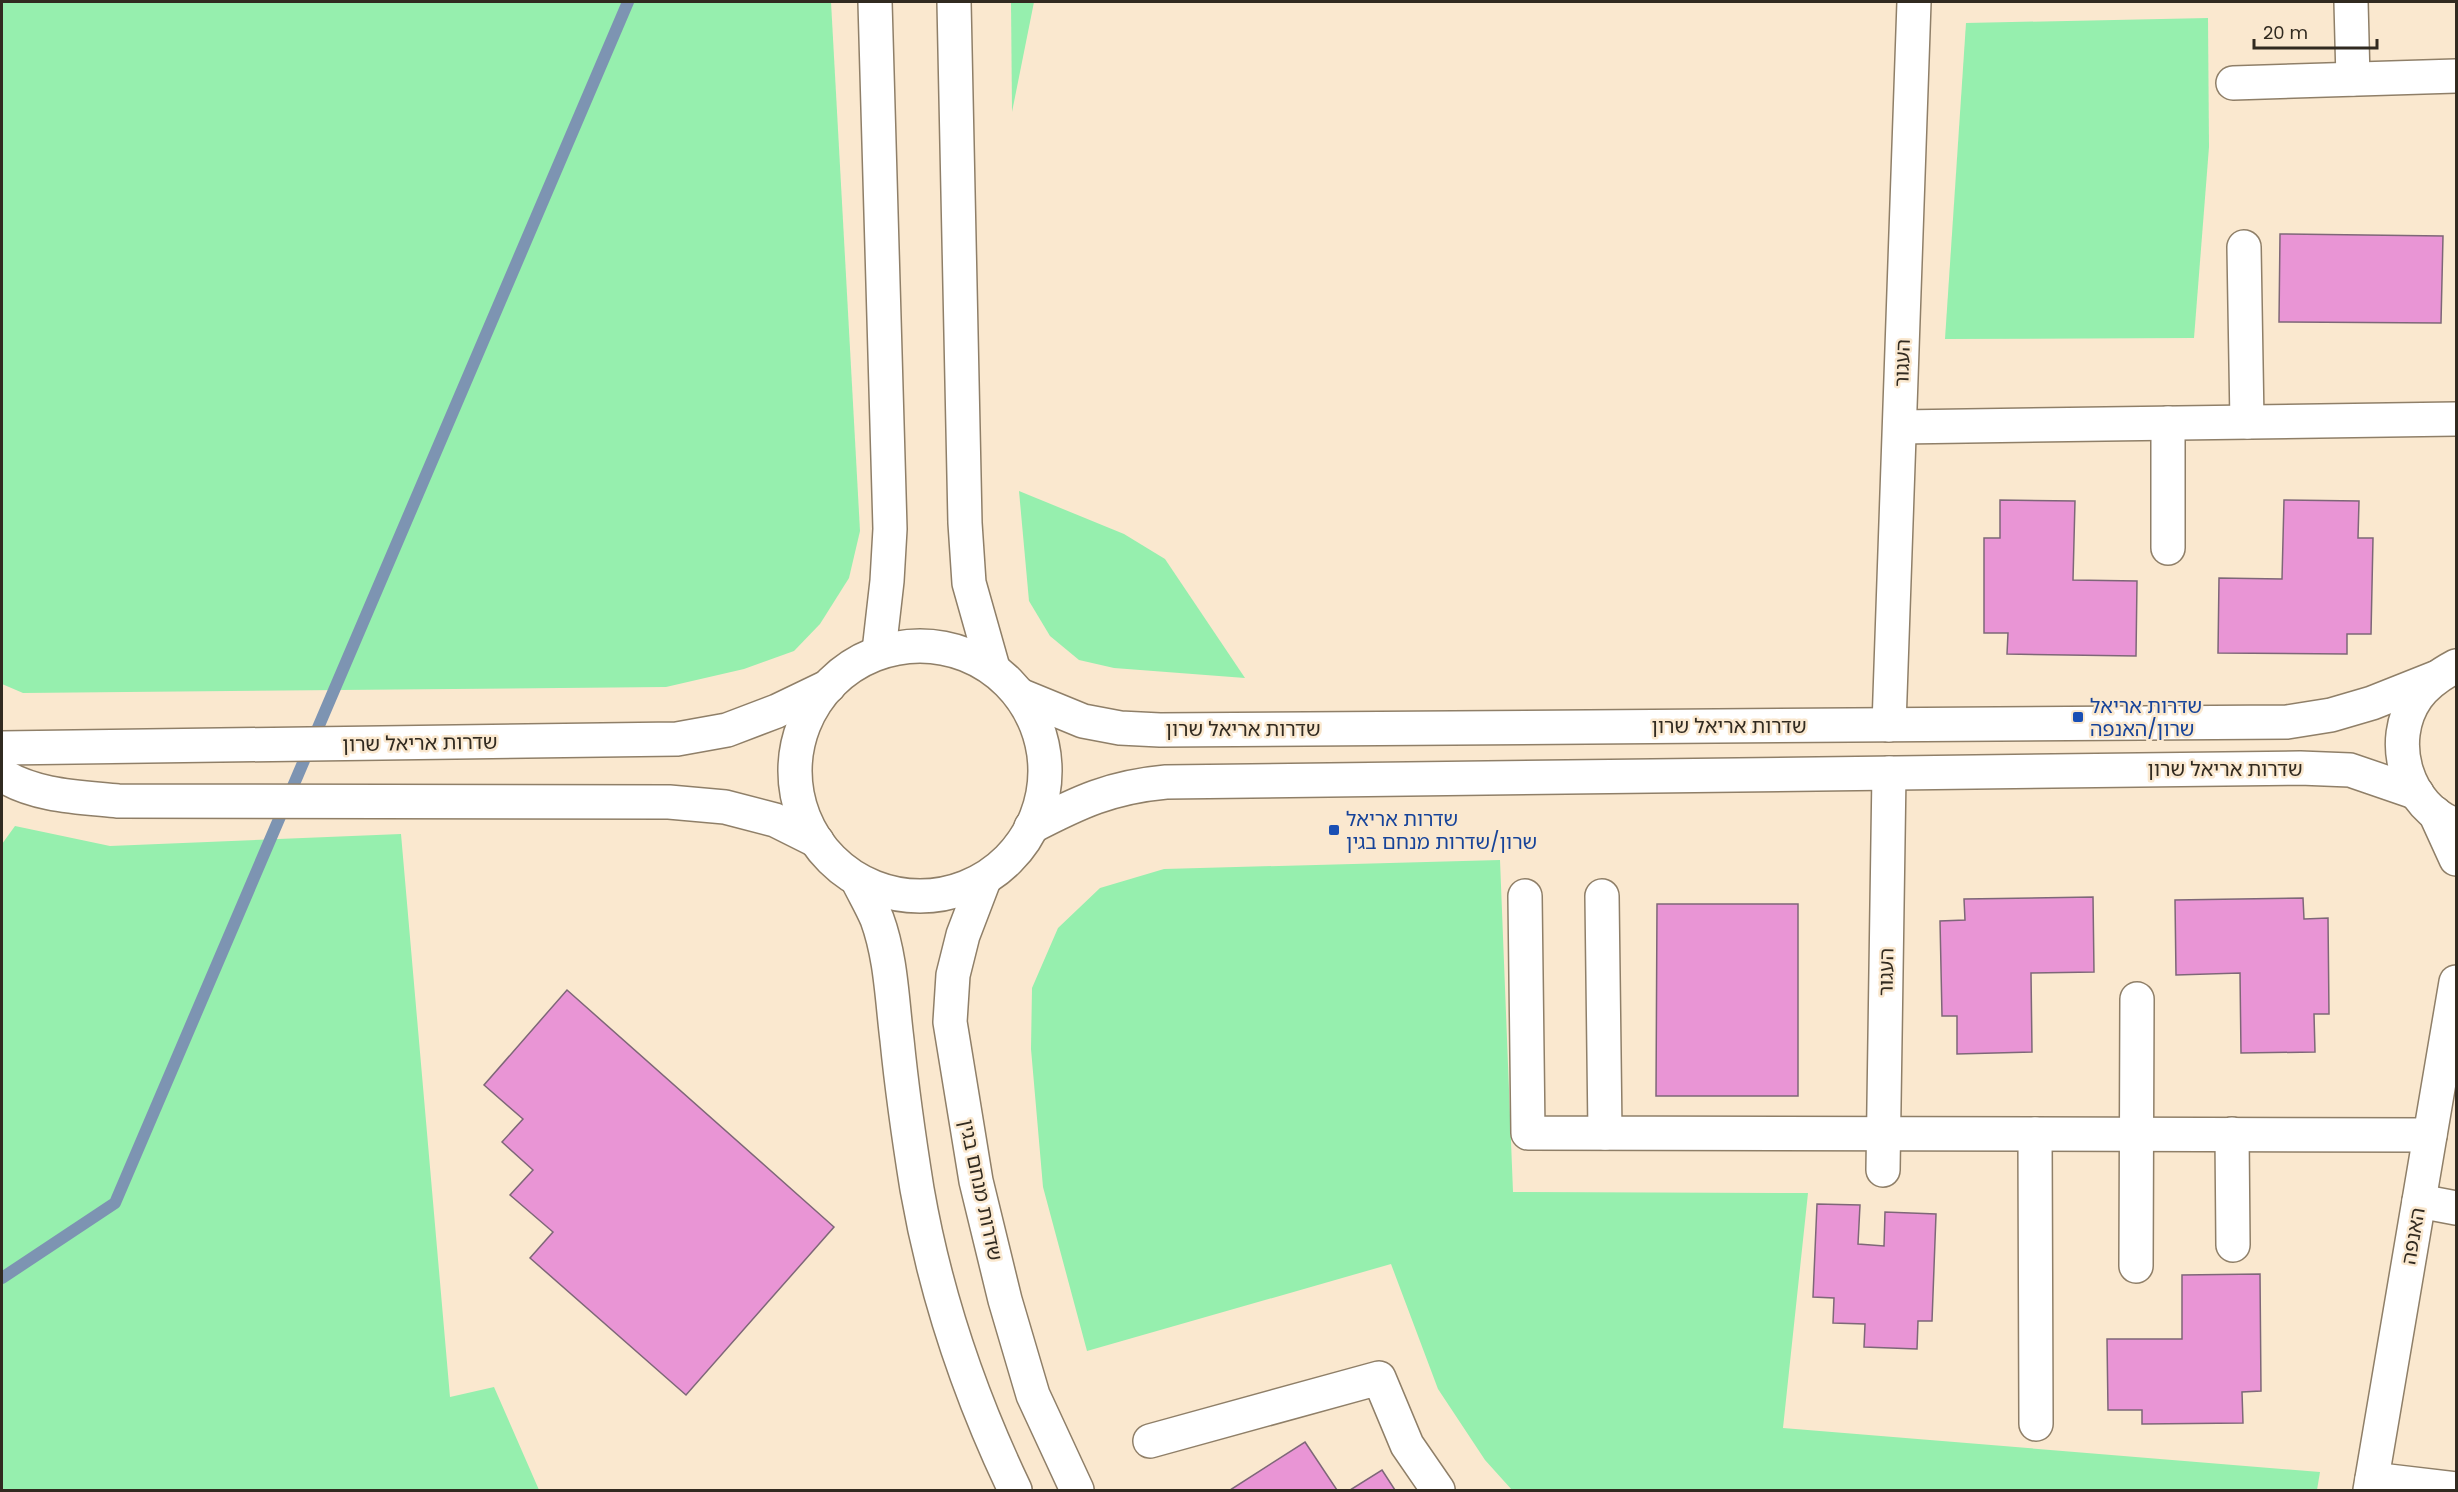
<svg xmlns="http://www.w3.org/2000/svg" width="2458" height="1492" font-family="Poppins,'Noto Sans Hebrew',sans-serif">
	<rect width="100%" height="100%" fill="#fae8cf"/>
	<g fill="#96efae">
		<path d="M 2,2 L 831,2 L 860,531 L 849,578 L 820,624 L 794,651 L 744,669 L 666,687 L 23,693 L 2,684 Z"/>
		<path d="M 1011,2 L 1034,2 L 1012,112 Z"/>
		<path d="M 2208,18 L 2209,147 L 2194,338 L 1945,339 L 1966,23 Z"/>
		<path d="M 1019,491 L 1124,534 L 1165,559 L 1245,678 L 1114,668 L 1079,660 L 1050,636 L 1029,601 Z"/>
		<path d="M 15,826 L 110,846 L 401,834 L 450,1397 L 494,1387 L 539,1490 L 2,1490 L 2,844 Z"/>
		<path d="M 1500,860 L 1513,1192 L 1808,1193 L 1783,1428 L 2320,1472 L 2317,1490 L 1512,1490 L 1485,1460 L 1438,1389 L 1391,1264 L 1087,1351 L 1043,1187 L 1031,1049 L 1032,988 L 1058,928 L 1100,888 L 1164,869 Z"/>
	</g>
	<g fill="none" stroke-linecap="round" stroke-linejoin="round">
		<path stroke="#7d94b2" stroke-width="12" d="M 2,1278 L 115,1203 L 628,2"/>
	</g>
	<g fill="#e995d5" stroke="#7e6778" stroke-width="1.5">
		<path d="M 2280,234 L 2443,236 L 2441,323 L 2279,322 Z"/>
		<path d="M 2000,500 L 2075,501 L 2073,580 L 2137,581 L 2136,656 L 2007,654 L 2008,633 L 1984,633 L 1984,538 L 2000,538 Z"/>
		<path d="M 2284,500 L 2359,501 L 2358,538 L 2373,538 L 2371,634 L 2347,634 L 2347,654 L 2218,653 L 2219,578 L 2282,579 Z"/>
		<path d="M 2093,897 L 2094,972 L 2031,973 L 2032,1052 L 1957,1054 L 1957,1016 L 1942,1016 L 1940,921 L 1965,920 L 1964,899 Z"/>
		<path d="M 2303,898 L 2304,919 L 2328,918 L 2329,1014 L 2314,1014 L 2315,1052 L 2241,1053 L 2240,973 L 2176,975 L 2175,900 Z"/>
		<path d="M 1657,904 L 1798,904 L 1798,1096 L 1656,1096 Z"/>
		<path d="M 567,990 L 834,1227 L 686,1395 L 530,1258 L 553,1232 L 510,1195 L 533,1170 L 502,1142 L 523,1119 L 484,1085 Z"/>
		<path d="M 1817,1204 L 1860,1205 L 1858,1244 L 1884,1246 L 1885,1212 L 1936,1214 L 1932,1321 L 1918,1321 L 1917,1349 L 1864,1347 L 1865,1324 L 1833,1323 L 1834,1298 L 1813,1297 Z"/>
		<path d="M 2260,1274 L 2261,1391 L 2242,1392 L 2243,1423 L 2142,1424 L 2142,1410 L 2108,1410 L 2107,1339 L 2182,1339 L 2182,1275 Z"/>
		<path d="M 1305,1442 L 1337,1490 L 1230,1490 Z"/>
		<path d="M 1382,1470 L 1395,1490 L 1350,1490 Z"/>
	</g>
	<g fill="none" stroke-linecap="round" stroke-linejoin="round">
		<defs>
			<g id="minor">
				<path d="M 875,2 L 890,529 L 887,581 L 879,651"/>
				<path d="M 954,2 L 965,523 L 969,583 L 993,668"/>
				<path d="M 2351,2 L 2353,79"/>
				<path d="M 2233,83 L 2456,76"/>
				<path d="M 2244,247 L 2247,422"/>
				<path d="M 1900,427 L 2456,419"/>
				<path d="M 2168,548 L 2168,423"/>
				<circle cx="920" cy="771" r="125"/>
				<path d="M 2456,666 C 2441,674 2427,683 2417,697 C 2386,741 2407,808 2456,825"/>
				<path d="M 1022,696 L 1083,721 L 1120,728 L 1160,730 L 2287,722 L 2331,715 L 2372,703 L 2435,678"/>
				<path d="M 1889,725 L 1914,2"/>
				<path d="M 2,748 L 677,739 L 727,730 L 777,711 L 829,686"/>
				<path d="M 2,775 C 35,796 79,797 118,801 L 669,802 L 725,807 L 775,820 L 817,841"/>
				<path d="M 2435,813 L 2456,859"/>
				<path d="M 1031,827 C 1079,802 1111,787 1166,782 L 2300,768 L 2350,770 L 2417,793"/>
				<path d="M 984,880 L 963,935 L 953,975 L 950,1022 L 976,1181 L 1005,1300 L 1033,1395 L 1077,1490"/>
				<path d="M 859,883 C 865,895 872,907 877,919 C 891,957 892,1000 897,1040 C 902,1090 909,1139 917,1189 C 935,1292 970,1396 1015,1490"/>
				<path d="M 1525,896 L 1528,1133 L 2430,1135"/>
				<path d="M 1602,896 L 1605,1133"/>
				<path d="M 2035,1134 L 2036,1424"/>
				<path d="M 2232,1134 L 2233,1245"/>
				<path d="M 1883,1170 L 1889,773"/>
				<path d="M 2419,1201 L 2456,1208"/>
				<path d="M 2136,1266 L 2137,999"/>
				<path d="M 1150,1441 L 1379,1378 L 1407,1445 L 1438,1490"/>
				<path d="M 2372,1479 L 2456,1489"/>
				<path d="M 2370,1490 L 2456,982"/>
			</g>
		</defs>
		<use href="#minor" stroke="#8f7f68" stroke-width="36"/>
		<use href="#minor" stroke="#fff" stroke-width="33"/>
	</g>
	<g fill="#1a4fb4" stroke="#fae8cf" stroke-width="2">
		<rect x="2072" y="711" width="12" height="12" rx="3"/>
		<rect x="1328" y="824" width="12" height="12" rx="3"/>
	</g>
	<g text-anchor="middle" stroke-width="5" stroke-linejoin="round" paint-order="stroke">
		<g font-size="20" fill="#312a20" stroke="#fae8cf">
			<text transform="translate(1902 363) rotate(-88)" y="7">העגור</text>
			<text x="1729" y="733">שדרות אריאל שרון</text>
			<text x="1243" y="736">שדרות אריאל שרון</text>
			<text transform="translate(420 743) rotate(-1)" y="7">שדרות אריאל שרון</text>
			<text x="2225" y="776">שדרות אריאל שרון</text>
			<text transform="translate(1886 972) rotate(-89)" y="7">העגור</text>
			<text transform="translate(981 1190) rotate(78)" y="7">שדרות מנחם בגין</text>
			<text transform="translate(2413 1236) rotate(-80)" y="7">האנפה</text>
		</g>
		<g font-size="20" fill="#164399" stroke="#fae8cf" text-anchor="start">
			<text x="2090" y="713">שדרות אריאל<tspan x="2090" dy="23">שרון/האנפה</tspan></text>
			<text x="1346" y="826">שדרות אריאל<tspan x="1346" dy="23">שרון/שדרות מנחם בגין</tspan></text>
		</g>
	</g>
	<rect width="2458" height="1492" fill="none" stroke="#312a20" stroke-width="6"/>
	<path d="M2254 39v9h123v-9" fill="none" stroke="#312a20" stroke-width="3"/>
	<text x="2263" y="39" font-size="18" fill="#312a20" stroke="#fae8cf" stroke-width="4.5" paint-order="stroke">20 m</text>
</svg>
